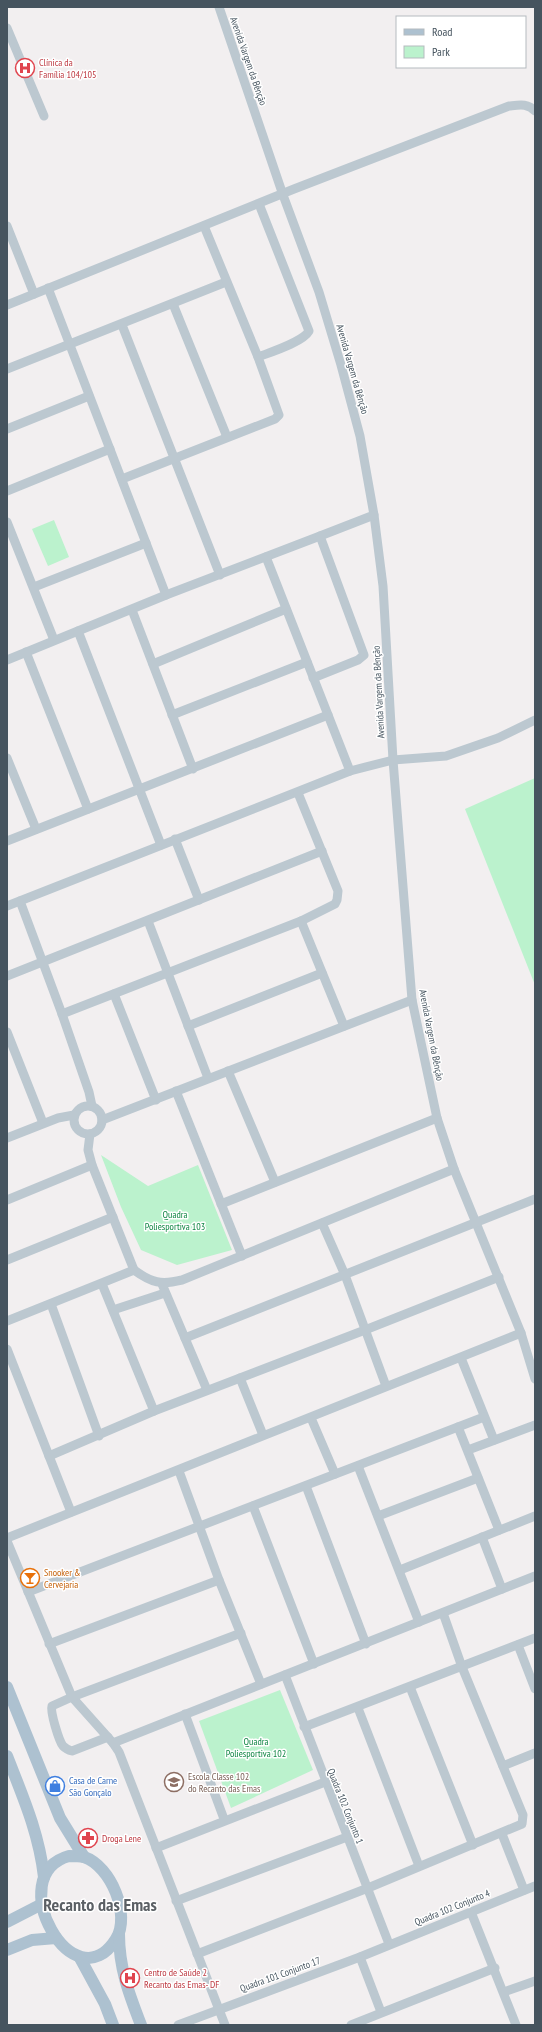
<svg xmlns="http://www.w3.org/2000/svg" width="542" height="2032" font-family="'PT Sans Narrow',sans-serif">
	<rect width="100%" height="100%" fill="#f2eff0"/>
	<g fill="#bbf2cd">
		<path d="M 54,520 L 69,557 L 48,566 L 32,529 Z"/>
		<path d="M 535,778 L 535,985 L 465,809 Z"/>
		<path d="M 101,1155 L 148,1186 L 198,1165 L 232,1250 L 177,1265 L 141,1250 L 121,1207 Z"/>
		<path d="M 280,1690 L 313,1770 L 231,1808 L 199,1721 Z"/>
	</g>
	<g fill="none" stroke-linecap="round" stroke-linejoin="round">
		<g stroke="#bcc8d0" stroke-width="9">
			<path d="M 219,7 L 283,195 L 319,292 L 341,365 L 360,436 L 374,515 L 383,586 L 393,760 L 412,1000 L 437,1118 L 454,1169 L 521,1333 L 535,1379"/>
			<path d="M 7,28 L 44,116"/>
			<path d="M 7,226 L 34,294"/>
			<path d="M 48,288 L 166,595"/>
			<path d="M 173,304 L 227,437"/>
			<path d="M 7,305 L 294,189 L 509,106 C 519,105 528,103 535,111"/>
			<path d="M 122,325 L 220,575"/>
			<path d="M 258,357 C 271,352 303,342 309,331 L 259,204"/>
			<path d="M 7,369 L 226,282"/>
			<path d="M 7,429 L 89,396"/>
			<path d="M 122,479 L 275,419 L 279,415 L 258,357 L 204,226"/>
			<path d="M 7,491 L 110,449"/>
			<path d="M 7,522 L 54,640"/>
			<path d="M 266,557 L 350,771"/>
			<path d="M 34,587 L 146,543"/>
			<path d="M 132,610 L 193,769"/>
			<path d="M 78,631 L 161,845"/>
			<path d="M 26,652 L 88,809"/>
			<path d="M 7,660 L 166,595 L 320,536"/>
			<path d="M 153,664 L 286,609"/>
			<path d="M 313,678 L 358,660 L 364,655 L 320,536 L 374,515"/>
			<path d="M 172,715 L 307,662"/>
			<path d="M 7,758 L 36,829"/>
			<path d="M 175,839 L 199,900"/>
			<path d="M 7,841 L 328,715"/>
			<path d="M 20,901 L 62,1014 L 89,1092 L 92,1106"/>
			<path d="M 7,906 L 350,771 L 393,760 L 446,756 L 498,738 L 535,720"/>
			<path d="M 148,921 L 208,1078"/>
			<path d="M 301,921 L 344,1026"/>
			<path d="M 7,976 L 322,851"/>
			<path d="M 114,994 L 156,1100"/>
			<path d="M 62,1014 L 301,921 L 335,904 L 337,900 L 338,891 L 298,793"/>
			<path d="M 188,1026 L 322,973"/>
			<path d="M 7,1032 L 43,1123"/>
			<path d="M 228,1071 L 275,1182"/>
			<path d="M 176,1091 L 242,1256"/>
			<circle cx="88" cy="1120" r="14"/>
			<path d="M 102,1120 L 412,1000"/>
			<path d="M 90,1134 L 88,1150 L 92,1165 L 134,1270"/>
			<path d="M 7,1138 L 58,1118 L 74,1115"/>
			<path d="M 7,1200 L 92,1165"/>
			<path d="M 221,1204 L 437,1118"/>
			<path d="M 322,1223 L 345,1275 L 386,1386"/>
			<path d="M 7,1260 L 113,1217"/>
			<path d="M 102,1284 L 154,1411"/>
			<path d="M 162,1284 L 207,1390"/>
			<path d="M 51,1304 L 99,1436"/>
			<path d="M 113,1310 L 165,1293"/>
			<path d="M 7,1321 L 134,1270 C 152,1283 161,1285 182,1280 L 454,1169"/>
			<path d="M 185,1338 L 535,1199"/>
			<path d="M 7,1349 L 71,1512"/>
			<path d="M 461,1358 L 494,1440"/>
			<path d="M 240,1378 L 263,1435"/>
			<path d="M 311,1418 L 335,1474"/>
			<path d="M 458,1427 L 499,1530"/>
			<path d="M 468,1450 L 535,1425"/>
			<path d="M 49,1456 L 154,1411 L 365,1330 L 499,1277"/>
			<path d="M 358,1466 L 419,1622"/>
			<path d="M 179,1471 L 219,1580 L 261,1684"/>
			<path d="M 306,1486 L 366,1644"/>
			<path d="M 253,1506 L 314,1664"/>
			<path d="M 378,1516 L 478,1478"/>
			<path d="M 482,1537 L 502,1589"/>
			<path d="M 7,1538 L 521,1333"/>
			<path d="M 7,1541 L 72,1697 L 113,1743 L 119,1752 L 225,2025"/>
			<path d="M 400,1570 L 535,1516"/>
			<path d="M 28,1592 L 484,1417"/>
			<path d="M 49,1644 L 219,1580"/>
			<path d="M 518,1645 L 535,1689"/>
			<path d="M 285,1675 L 389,1944"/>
			<path d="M 410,1687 L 473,1845"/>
			<path d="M 358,1708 L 419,1866"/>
			<path d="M 185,1714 L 224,1819"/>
			<path d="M 304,1727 L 535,1638"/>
			<path d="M 108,1737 L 72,1751 C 68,1750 66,1749 63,1746 C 59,1741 50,1712 52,1706 L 72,1697 L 241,1633"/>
			<path d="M 113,1743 L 535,1576"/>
			<path d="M 503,1766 L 535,1753"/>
			<path d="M 502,1834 L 524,1890"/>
			<path d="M 156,1848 L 325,1782"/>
			<path d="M 176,1901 L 347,1837"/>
			<path d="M 471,1912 L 516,2025"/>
			<path d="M 197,1954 L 368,1888 L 522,1824 L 523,1815 L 462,1667 L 443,1613"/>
			<path d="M 360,1957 L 381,2012"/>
			<path d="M 504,1992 L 535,1981"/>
			<path d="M 178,2025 L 360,1957 L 535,1886"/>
			<path d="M 351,2025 L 495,1968"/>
		</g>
		<g stroke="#adc1d0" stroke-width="12">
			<path d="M 7,1687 L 60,1818 L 84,1857"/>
			<path d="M 7,1756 C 23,1797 39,1833 44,1877"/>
			<path d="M 69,1856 C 73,1856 79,1856 84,1857 C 111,1866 131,1915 116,1939 C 74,2006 1,1875 69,1856 Z"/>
			<path d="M 7,1922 L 42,1904"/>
			<path d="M 119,1934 C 119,1968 129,1994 141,2025"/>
			<path d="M 7,1950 L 32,1940 L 56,1938"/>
			<path d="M 80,1958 L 105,2004 L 113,2025"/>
		</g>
	</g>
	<defs>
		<symbol id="hospital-ring" viewBox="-11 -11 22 22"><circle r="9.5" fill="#fff" stroke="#e0444e" stroke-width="1.5"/><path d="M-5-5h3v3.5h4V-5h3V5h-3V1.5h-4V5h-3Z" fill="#e0444e"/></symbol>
		<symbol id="bar-ring" viewBox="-11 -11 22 22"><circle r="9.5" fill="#fff" stroke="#e8710a" stroke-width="1.5"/><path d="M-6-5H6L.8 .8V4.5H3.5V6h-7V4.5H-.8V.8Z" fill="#e8710a"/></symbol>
		<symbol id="school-ring" viewBox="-11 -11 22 22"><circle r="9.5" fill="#fff" stroke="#8d6e63" stroke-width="1.5"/><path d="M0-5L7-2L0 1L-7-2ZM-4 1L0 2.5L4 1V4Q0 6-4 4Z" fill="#8d6e63"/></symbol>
		<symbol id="shop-ring" viewBox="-11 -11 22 22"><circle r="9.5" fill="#fff" stroke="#3f7fe0" stroke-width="1.5"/><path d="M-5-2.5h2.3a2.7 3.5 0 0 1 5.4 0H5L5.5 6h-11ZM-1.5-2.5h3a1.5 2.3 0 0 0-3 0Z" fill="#3f7fe0"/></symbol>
		<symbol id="pharmacy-ring" viewBox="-11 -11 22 22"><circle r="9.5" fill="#fff" stroke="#e0444e" stroke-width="1.5"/><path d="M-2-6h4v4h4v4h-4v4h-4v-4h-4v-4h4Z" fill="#e0444e"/></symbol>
	</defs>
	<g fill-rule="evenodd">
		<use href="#hospital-ring" x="14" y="57" width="22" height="22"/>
		<use href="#bar-ring" x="19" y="1567" width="22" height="22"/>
		<use href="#school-ring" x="163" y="1771" width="22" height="22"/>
		<use href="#shop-ring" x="44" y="1775" width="22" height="22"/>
		<use href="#pharmacy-ring" x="77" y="1827" width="22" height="22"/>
		<use href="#hospital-ring" x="119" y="1967" width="22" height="22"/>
	</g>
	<g text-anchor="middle" stroke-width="3" stroke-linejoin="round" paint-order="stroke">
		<g font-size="10" fill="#46545f" stroke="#fff">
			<text transform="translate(249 61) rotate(71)" y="4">Avenida Vargem da Bênção</text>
			<text transform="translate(353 369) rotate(74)" y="4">Avenida Vargem da Bênção</text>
			<text transform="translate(378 692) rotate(-93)" y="4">Avenida Vargem da Bênção</text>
			<text transform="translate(432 1035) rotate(79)" y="4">Avenida Vargem da Bênção</text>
			<text transform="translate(346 1806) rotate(68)" y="4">Quadra 102 Conjunto 1</text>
			<text transform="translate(452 1907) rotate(-22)" y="4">Quadra 102 Conjunto 4</text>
			<text transform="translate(280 1974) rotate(-20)" y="4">Quadra 101 Conjunto 17</text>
		</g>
		<g font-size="10" fill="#be3a42" stroke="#fff" text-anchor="start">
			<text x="39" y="66">Clínica da<tspan x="39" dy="12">Família 104/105</tspan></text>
			<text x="102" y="1842">Droga Lene</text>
			<text x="144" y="1976">Centro de Saúde 2<tspan x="144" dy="12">Recanto das Emas- DF</tspan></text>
		</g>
		<g font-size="10" fill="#108644" stroke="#fff">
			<text x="175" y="1218">Quadra<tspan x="175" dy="12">Poliesportiva 103</tspan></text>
			<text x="256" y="1745">Quadra<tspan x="256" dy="12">Poliesportiva 102</tspan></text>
		</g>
		<g font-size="10" fill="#c56008" stroke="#fff" text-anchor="start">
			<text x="44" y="1576">Snooker &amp;<tspan x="44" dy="12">Cervejaria</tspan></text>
		</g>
		<g font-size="10" fill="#785e54" stroke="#fff" text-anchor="start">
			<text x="188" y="1780">Escola Classe 102<tspan x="188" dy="12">do Recanto das Emas</tspan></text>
		</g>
		<g font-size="10" fill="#366cbe" stroke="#fff" text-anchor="start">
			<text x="69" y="1784">Casa de Carne<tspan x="69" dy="12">São Gonçalo</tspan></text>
		</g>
		<g font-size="18" font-weight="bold" fill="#5b6065" stroke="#fff">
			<text x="100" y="1911">Recanto das Emas</text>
		</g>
	</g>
	<rect width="542" height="2032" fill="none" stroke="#46545f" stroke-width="16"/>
	<rect x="396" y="16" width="130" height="52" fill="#ffffff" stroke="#b5bbbf"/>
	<rect x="404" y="29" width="20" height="6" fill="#adc1d0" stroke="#b5bbbf"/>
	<text x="432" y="36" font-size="12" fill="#46545f">Road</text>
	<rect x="404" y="46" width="20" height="12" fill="#bbf2cd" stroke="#b5bbbf"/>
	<text x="432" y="56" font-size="12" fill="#46545f">Park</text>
</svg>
